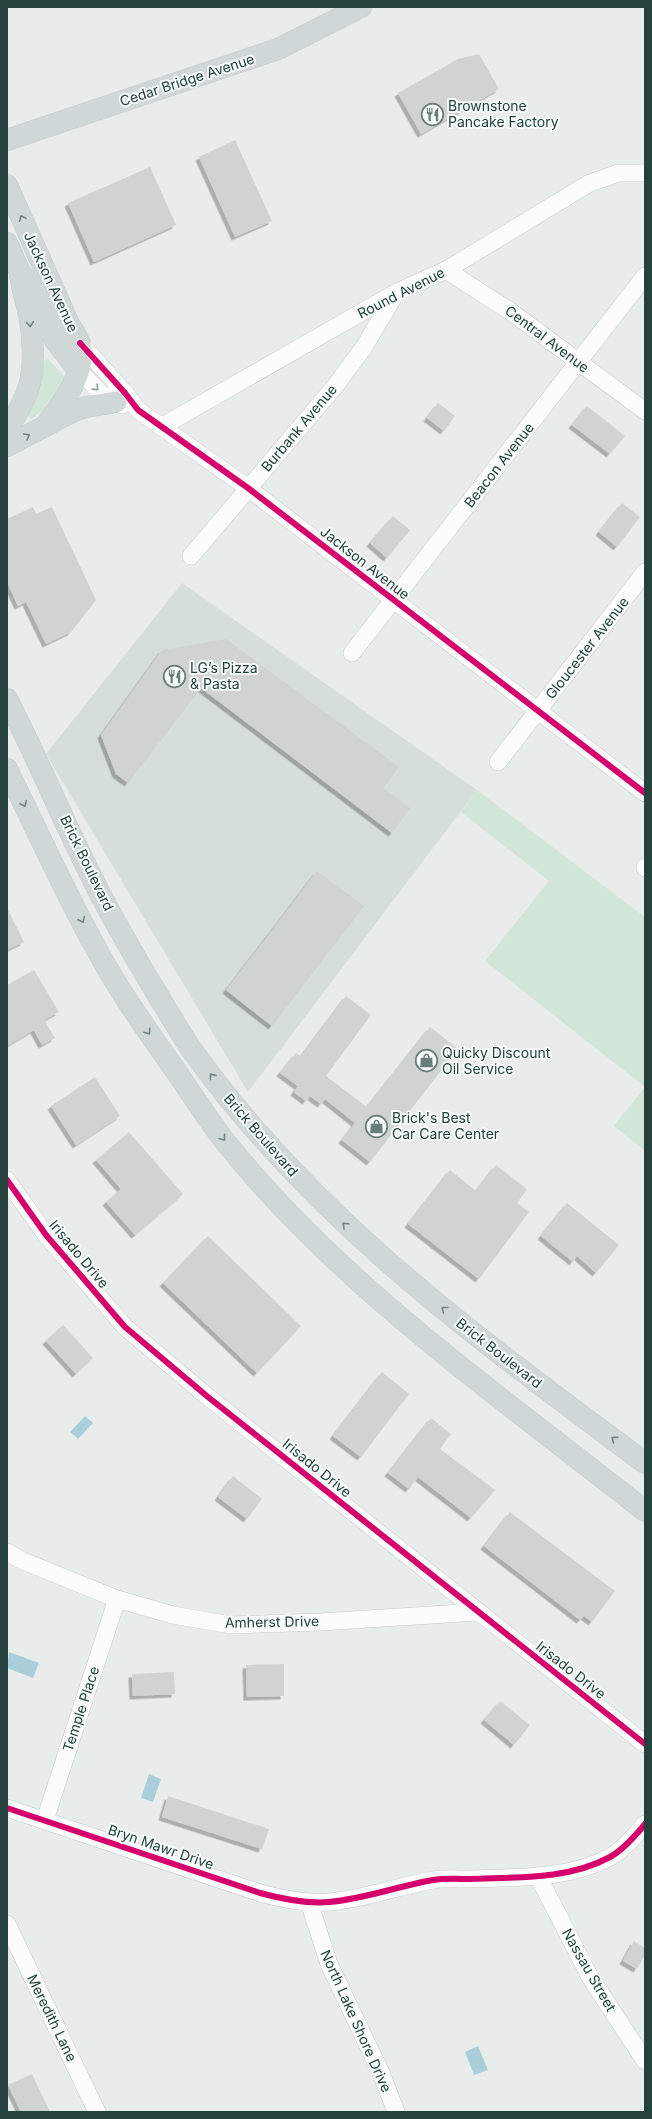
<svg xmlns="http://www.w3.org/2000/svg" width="652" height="2119" font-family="Inter,sans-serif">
	<defs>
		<filter id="shadow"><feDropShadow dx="-3.5" dy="3.5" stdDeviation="0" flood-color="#0004"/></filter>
	</defs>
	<rect width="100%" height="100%" fill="#e8edeb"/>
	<path fill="#d6dedb" d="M 182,583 L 477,790 L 248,1092 L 46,754 Z"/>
	<g fill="#d1e5d9">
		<path d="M 48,359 L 66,378 L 46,409 L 31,419 L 28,416 L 38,394 L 44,361 Z"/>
		<path d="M 477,790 L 645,917 L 645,1087 L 485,961 L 549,881 L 461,812 Z"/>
		<path d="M 645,1087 L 645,1151 L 614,1126 Z"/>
	</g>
	<g fill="#aacfda">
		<path d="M 85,1416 L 93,1423 L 78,1439 L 70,1432 Z"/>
		<path d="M 9,1652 L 39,1663 L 33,1678 L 7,1668 Z"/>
		<path d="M 149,1774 L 161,1779 L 153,1802 L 141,1798 Z"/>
		<path d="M 478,2046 L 488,2070 L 474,2075 L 465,2052 Z"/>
	</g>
	<g fill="#cfd4d2" filter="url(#shadow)">
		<path d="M 479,54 L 499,89 L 421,134 L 398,93 L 458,59 Z"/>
		<path d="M 235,140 L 272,221 L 235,237 L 199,157 Z"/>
		<path d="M 150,167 L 176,225 L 94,262 L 68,203 Z"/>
		<path d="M 438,403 L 455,416 L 444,431 L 427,418 Z"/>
		<path d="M 587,406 L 625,436 L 610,454 L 572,425 Z"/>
		<path d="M 622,503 L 640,517 L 617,547 L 599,532 Z"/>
		<path d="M 33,507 L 36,514 L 52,507 L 96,600 L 71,632 L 46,644 L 26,602 L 18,606 L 7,582 L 7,519 Z"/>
		<path d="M 393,516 L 410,530 L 387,558 L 370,543 Z"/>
		<path d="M 226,639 L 399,767 L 383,788 L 410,808 L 392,833 L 201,688 L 128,783 L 116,774 L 101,735 L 162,650 Z"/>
		<path d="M 317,871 L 364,906 L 272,1026 L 226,990 Z"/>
		<path d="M 7,908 L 24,942 L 7,950 Z"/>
		<path d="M 34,970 L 59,1012 L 44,1020 L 55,1038 L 42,1045 L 34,1030 L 7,1046 L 7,985 Z"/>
		<path d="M 346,996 L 371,1015 L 326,1076 L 367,1107 L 430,1027 L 458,1049 L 370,1162 L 342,1140 L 355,1123 L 325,1099 L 321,1104 L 310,1096 L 306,1101 L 294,1092 L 298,1086 L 280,1073 L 296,1053 L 301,1056 Z"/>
		<path d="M 95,1077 L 120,1116 L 76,1145 L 51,1106 Z"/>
		<path d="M 129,1132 L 183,1194 L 135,1235 L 106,1202 L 121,1189 L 96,1160 Z"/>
		<path d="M 496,1165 L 527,1189 L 517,1203 L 529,1212 L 479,1279 L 408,1224 L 450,1170 L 476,1191 Z"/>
		<path d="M 567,1203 L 619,1245 L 596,1273 L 577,1256 L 573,1262 L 541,1236 Z"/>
		<path d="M 208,1236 L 301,1326 L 257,1373 L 163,1283 Z"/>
		<path d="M 63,1325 L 93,1358 L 76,1374 L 46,1341 Z"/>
		<path d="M 382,1372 L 409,1394 L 361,1457 L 333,1436 Z"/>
		<path d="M 431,1418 L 451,1434 L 440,1449 L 495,1490 L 471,1518 L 418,1477 L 409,1489 L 388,1473 Z"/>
		<path d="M 233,1476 L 262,1499 L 247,1519 L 218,1497 Z"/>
		<path d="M 510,1512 L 615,1591 L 592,1622 L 584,1616 L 580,1620 L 484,1546 Z"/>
		<path d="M 284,1664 L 284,1696 L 247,1697 L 246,1665 Z"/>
		<path d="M 174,1672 L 175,1694 L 133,1696 L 132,1674 Z"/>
		<path d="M 500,1701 L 530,1725 L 514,1745 L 484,1720 Z"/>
		<path d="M 168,1796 L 269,1829 L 262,1849 L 162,1817 Z"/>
		<path d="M 634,1941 L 645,1948 L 645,1955 L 637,1969 L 623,1961 Z"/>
		<path d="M 32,2074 L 50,2112 L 21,2112 L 8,2085 Z"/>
	</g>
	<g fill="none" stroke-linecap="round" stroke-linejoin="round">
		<defs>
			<g id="minor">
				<path d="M 446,270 L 510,311 L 645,411"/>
				<path d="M 80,343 L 125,393 L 138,410 L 248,488 L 645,793"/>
				<path d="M 78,370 L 102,394 L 122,405"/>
				<path d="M 161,427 L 397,292 L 446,270 L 588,184 L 618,173 L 645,173"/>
				<path d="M 191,556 L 336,385 L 364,347 L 396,293"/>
				<path d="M 352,653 L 645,276"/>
				<path d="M 498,762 L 645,572"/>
				<path d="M 645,868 L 645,867"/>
				<path d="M 7,1180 L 46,1235 L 125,1327 L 208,1397 L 645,1744"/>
				<path d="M 7,1552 L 21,1560 L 117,1599 L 173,1615 L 231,1625 L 320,1622 L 478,1612"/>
				<path d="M 7,1808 L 260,1893 C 282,1899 306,1904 329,1902 C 365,1899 398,1886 433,1880 C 445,1878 458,1879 470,1879 C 516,1877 568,1880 610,1857 C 623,1850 636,1835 645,1824"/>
				<path d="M 45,1820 L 117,1599"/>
				<path d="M 538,1876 L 590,1977 L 645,2061"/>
				<path d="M 309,1902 L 329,1964 L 382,2075 L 396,2112"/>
				<path d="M 7,1924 L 97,2112"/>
			</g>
			<g id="major">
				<path d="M 7,140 L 278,49 L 361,7"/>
				<path d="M 7,185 L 69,324 C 73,330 78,337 80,344 C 87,373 62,404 46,425"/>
				<path d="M 7,243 L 20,272 L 32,288 L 54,339 L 78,370"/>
				<path d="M 7,430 C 15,416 25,402 29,386 C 35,365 33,336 29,315 C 26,300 21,287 20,272"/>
				<path d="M 7,446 L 74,411 L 86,407 L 116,402"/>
				<path d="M 7,699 C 42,767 70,838 106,905 C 124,938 143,971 162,1002 C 172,1018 181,1035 192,1050 C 314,1221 479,1339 645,1463"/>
				<path d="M 7,769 C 37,830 65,893 98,952 C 122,996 152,1037 180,1077 C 194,1098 208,1119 223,1139 C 340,1286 499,1395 645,1511"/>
			</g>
		</defs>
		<use href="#minor" stroke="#c5cac8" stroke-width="18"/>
		<use href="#major" stroke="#c3cbc9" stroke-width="22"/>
		<use href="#minor" stroke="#fcfcfc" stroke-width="17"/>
		<use href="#major" stroke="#cfd8d6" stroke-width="21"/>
		<defs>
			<g id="cycleway">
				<path d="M 80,343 L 125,393 L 138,410 L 248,488 L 645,793"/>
				<path d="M 7,1180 L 46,1235 L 125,1327 L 208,1397 L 645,1744"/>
				<path d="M 7,1808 L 260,1893 C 282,1899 306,1904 329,1902 C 365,1899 398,1886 433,1880 C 445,1878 458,1879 470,1879 C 516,1877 568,1880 610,1857 C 623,1850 636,1835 645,1824"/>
			</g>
		</defs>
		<use href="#cycleway" stroke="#f7fbf9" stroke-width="8"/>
		<use href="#cycleway" stroke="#d6006c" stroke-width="6"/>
	</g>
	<defs><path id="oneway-chevron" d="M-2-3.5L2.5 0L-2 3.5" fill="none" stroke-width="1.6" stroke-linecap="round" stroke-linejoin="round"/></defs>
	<g stroke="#718581">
		<use href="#oneway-chevron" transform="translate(22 218) rotate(-114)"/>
		<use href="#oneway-chevron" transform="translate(30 324) rotate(86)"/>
		<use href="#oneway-chevron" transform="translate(27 436) rotate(-30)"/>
		<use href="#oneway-chevron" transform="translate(24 804) rotate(63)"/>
		<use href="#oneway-chevron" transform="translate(82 920) rotate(64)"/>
		<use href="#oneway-chevron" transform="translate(148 1032) rotate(56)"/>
		<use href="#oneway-chevron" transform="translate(212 1076) rotate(-128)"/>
		<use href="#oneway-chevron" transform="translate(223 1138) rotate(52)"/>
		<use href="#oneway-chevron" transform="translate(345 1225) rotate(-137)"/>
		<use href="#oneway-chevron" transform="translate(444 1309) rotate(-141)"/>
		<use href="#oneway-chevron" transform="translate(614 1439) rotate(-143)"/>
	</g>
	<use stroke="#909e9c" href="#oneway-chevron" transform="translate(96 388) rotate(44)"/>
	<defs>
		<symbol id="restaurant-ring" viewBox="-11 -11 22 22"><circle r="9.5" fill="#f7fbf9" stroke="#697d79" stroke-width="1.5"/><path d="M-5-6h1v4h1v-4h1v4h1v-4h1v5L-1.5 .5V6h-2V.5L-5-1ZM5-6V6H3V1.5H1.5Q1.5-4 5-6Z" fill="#697d79"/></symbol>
		<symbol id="shop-ring" viewBox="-11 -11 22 22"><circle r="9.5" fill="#f7fbf9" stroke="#697d79" stroke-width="1.5"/><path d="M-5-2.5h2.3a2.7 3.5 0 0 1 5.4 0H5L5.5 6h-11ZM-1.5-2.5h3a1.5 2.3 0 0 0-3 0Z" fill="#697d79"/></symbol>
	</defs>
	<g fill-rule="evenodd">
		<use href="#restaurant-ring" x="420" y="102" width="25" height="25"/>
		<use href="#restaurant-ring" x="162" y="664" width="25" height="25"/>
		<use href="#shop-ring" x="414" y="1048" width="25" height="25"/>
		<use href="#shop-ring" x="364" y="1114" width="25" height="25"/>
	</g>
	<g text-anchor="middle" stroke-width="4" stroke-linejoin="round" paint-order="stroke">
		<g font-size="14" fill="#24413c" stroke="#f7fbf9">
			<text transform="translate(187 80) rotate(-18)" y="5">Cedar Bridge Avenue</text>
			<text transform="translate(51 282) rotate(65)" y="5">Jackson Avenue</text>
			<text transform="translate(401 293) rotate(-27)" y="5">Round Avenue</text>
			<text transform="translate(547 339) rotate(37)" y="5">Central Avenue</text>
			<text transform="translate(299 428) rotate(-50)" y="5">Burbank Avenue</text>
			<text transform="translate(499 465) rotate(-52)" y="5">Beacon Avenue</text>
			<text transform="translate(365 563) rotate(38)" y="5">Jackson Avenue</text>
			<text transform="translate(587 648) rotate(-52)" y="5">Gloucester Avenue</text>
			<text transform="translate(87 863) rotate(64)" y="5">Brick Boulevard</text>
			<text transform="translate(261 1135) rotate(49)" y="5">Brick Boulevard</text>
			<text transform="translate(79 1254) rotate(50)" y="5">Irisado Drive</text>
			<text transform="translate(499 1353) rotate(38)" y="5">Brick Boulevard</text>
			<text transform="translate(317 1468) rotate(39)" y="5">Irisado Drive</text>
			<text transform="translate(272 1622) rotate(-1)" y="5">Amherst Drive</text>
			<text transform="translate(571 1670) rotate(38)" y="5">Irisado Drive</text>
			<text transform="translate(81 1709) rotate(-72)" y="5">Temple Place</text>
			<text transform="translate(161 1847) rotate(19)" y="5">Bryn Mawr Drive</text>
			<text transform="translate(589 1970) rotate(60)" y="5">Nassau Street</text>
			<text transform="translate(52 2018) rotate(64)" y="5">Meredith Lane</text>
			<text transform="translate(356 2021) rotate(66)" y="5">North Lake Shore Drive</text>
		</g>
		<g font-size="14" fill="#24413c" stroke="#f7fbf9" text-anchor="start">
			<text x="448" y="111">Brownstone<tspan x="448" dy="16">Pancake Factory</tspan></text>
			<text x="190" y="673">LG’s Pizza<tspan x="190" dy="16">&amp; Pasta</tspan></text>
			<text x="442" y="1058">Quicky Discount<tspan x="442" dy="16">Oil Service</tspan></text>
			<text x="392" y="1123">Brick's Best<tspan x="392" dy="16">Car Care Center</tspan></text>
		</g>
	</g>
	<rect width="652" height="2119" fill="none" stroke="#24413c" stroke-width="16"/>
</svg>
